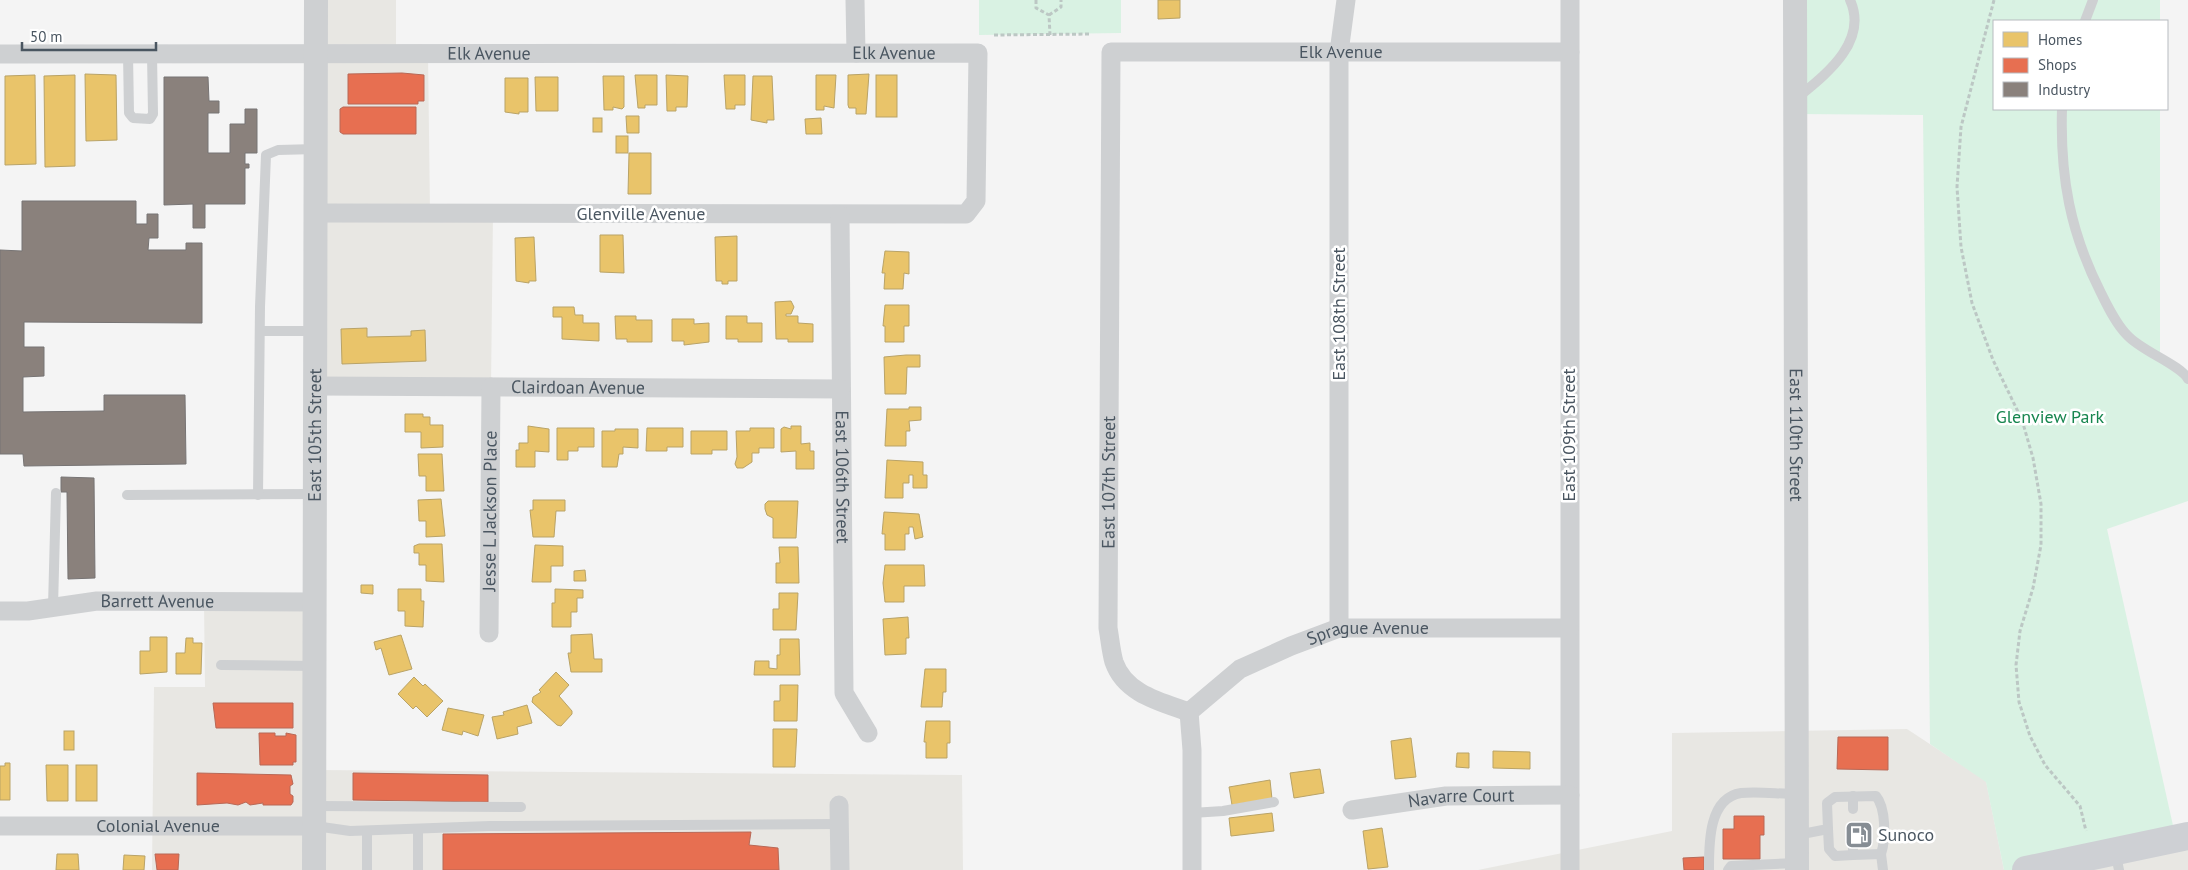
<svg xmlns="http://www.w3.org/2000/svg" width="2188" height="870" font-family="'PT Sans',sans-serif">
	<rect width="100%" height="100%" fill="#f4f4f4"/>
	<g fill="#e8e7e3">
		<path d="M 316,0 L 396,0 L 396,53 L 428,53 L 430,213 L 493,214 L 491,387 L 316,386 Z"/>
		<path d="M 204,602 L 315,602 L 315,770 L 962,775 L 963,870 L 152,870 L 154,687 L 205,687 Z"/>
		<path d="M 1907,729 L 1986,781 L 2004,870 L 1478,870 L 1672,831 L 1672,733 Z"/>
		<path d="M 2188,836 L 2188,870 L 2065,870 Z"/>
	</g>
	<g fill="#d9f2e3">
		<path d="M 979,0 L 1121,0 L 1121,33 L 979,35 Z"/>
		<path d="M 1795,0 L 2160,0 L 2160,21 L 1994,21 L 1994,109 L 2160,109 L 2160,359 L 2188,379 L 2188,501 L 2107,529 L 2176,839 L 2026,870 L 2004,870 L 1986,782 L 1930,744 L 1923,115 L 1795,114 Z"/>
	</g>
	<g fill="#e9c46a" stroke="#b9a367">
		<path d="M 1158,0 L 1180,0 L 1180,18 L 1158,19 Z"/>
		<path d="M 85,74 L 116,75 L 117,140 L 86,141 Z"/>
		<path d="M 869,74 L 866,114 L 856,114 L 856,108 L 849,108 L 848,105 L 848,75 Z"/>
		<path d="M 35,75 L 36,164 L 5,165 L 5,76 Z"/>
		<path d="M 75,75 L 75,166 L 45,167 L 44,76 Z"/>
		<path d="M 635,75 L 657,75 L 657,105 L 645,105 L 645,108 L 638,108 Z"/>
		<path d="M 666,75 L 688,76 L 687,107 L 676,107 L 676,111 L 667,111 Z"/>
		<path d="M 724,75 L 745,75 L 745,105 L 735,105 L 735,109 L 726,109 Z"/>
		<path d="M 816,75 L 836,75 L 834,108 L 824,106 L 824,110 L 816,110 Z"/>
		<rect x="876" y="75" width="21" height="42"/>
		<path d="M 603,76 L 624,76 L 624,107 L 622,109 L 613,107 L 613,110 L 604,110 Z"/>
		<path d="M 753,76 L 772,76 L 774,120 L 767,120 L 767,123 L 751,120 Z"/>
		<path d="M 535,77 L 558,77 L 558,111 L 536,111 Z"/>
		<path d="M 505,78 L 528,78 L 528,112 L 519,112 L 519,114 L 505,112 Z"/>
		<path d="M 626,116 L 639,116 L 639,133 L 627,133 Z"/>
		<rect x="593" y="118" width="9" height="14"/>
		<path d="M 821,118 L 822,134 L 806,134 L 805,119 Z"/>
		<rect x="616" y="136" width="12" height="17"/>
		<path d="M 629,153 L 651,153 L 651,194 L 628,194 Z"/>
		<path d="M 600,235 L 623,235 L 624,273 L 600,272 Z"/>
		<path d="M 737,236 L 737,281 L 728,281 L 728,284 L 722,284 L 722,281 L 716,281 L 715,237 Z"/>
		<path d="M 534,237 L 536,281 L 529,281 L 529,283 L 516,281 L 515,238 Z"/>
		<path d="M 885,251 L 909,252 L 909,274 L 904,273 L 903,289 L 884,289 L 885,273 L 882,273 Z"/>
		<path d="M 791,301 L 794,307 L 791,314 L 786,314 L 786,316 L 798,316 L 798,323 L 813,324 L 813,342 L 788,342 L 788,339 L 776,339 L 775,302 Z"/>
		<path d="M 885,305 L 909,305 L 909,326 L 904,326 L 904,342 L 885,342 L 885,326 L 883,326 Z"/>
		<path d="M 553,307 L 574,307 L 575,315 L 583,315 L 583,323 L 599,323 L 599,341 L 562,339 L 562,317 L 553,317 Z"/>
		<path d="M 615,316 L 636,316 L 636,320 L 652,320 L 652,342 L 627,342 L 627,339 L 616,339 Z"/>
		<path d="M 726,316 L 747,316 L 747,323 L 762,323 L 762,342 L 738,342 L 738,339 L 726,339 Z"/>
		<path d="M 672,319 L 694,319 L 694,324 L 709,323 L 709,342 L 684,345 L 684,341 L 672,341 Z"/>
		<path d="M 367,328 L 367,337 L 411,336 L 411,331 L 425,330 L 426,361 L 342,364 L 341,329 Z"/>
		<path d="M 906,355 L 920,355 L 920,367 L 907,367 L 906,394 L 885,394 L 884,357 Z"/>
		<path d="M 909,407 L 921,407 L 921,420 L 909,421 L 910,431 L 906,431 L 906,446 L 885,446 L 887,409 L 909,409 Z"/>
		<path d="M 405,414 L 423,414 L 423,417 L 430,417 L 430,425 L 443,425 L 443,447 L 421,448 L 421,432 L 405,432 Z"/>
		<path d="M 528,426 L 549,429 L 549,452 L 535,451 L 535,467 L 516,467 L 516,450 L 519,450 L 519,443 L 528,443 Z"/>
		<path d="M 791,426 L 801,426 L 801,444 L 810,443 L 810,451 L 814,451 L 814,469 L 796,469 L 796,451 L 781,452 L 781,429 L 784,427 L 791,429 Z"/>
		<path d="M 557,428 L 594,428 L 594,447 L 578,447 L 578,451 L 568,451 L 568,460 L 557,460 Z"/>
		<path d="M 647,428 L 683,428 L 683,447 L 667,447 L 667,451 L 646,451 Z"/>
		<path d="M 750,428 L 774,428 L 774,448 L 759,448 L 759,453 L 752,453 L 752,462 L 743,468 L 737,468 L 735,464 L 737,457 L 736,431 L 750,431 Z"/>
		<path d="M 615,429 L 638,429 L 638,448 L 623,447 L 623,454 L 619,454 L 617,467 L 602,467 L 602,431 L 615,431 Z"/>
		<path d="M 691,431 L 727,431 L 727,450 L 712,450 L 712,454 L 691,454 Z"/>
		<path d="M 418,454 L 442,454 L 444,491 L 426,491 L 426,476 L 419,476 Z"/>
		<path d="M 887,460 L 923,462 L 923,475 L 927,475 L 927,488 L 913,488 L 913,475 L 909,475 L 909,483 L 903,483 L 903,498 L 885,498 Z"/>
		<path d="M 441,499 L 445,536 L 426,537 L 426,521 L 419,521 L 418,500 Z"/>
		<path d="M 533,500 L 565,500 L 565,511 L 556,511 L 554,537 L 533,537 L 530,510 L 533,510 Z"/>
		<path d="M 768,501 L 798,501 L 796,538 L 773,538 L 773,518 L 767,515 L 765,509 L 765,504 Z"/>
		<path d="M 884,512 L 919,514 L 923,537 L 915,539 L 913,527 L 909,527 L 909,534 L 905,534 L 905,550 L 885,550 L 885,534 L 882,534 Z"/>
		<path d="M 419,544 L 442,544 L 444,582 L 426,581 L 426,565 L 419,565 L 419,553 L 414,553 L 414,546 Z"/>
		<path d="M 535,545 L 563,546 L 563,566 L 551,566 L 551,582 L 532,582 Z"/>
		<path d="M 779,547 L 798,547 L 799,583 L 776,583 L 776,563 L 780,563 Z"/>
		<path d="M 885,565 L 924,565 L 925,586 L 904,586 L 904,602 L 885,602 L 883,583 Z"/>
		<path d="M 585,570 L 586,581 L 574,581 L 574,571 Z"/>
		<path d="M 361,585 L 373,585 L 373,594 L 361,593 Z"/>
		<path d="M 398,589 L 421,589 L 421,601 L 424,601 L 423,627 L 405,626 L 405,611 L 398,611 Z"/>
		<path d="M 555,589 L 583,590 L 583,598 L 577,598 L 577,612 L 571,612 L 571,627 L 552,627 L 552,603 L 555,603 Z"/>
		<path d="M 779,593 L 798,593 L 796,630 L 773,630 L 773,609 L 779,609 Z"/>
		<path d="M 908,617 L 909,638 L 906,638 L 906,654 L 885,655 L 883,619 Z"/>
		<path d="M 592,634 L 594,659 L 602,659 L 602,672 L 571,672 L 568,653 L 571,653 L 571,635 Z"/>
		<path d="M 401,635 L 412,669 L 389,675 L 381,648 L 376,650 L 374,642 Z"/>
		<path d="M 150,637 L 167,637 L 167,672 L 140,674 L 140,651 L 150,651 Z"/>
		<path d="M 186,638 L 193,638 L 193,643 L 202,643 L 201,674 L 176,674 L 176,653 L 185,653 Z"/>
		<path d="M 780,639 L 799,639 L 800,675 L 754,675 L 755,661 L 769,661 L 769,668 L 777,669 L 777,655 L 780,655 Z"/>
		<path d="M 925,669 L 946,669 L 946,692 L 943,692 L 942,707 L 921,707 Z"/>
		<path d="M 556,672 L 569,685 L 559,696 L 572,711 L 572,714 L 561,726 L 557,725 L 532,702 L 533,697 L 541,692 L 539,690 Z"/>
		<path d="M 414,677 L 423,686 L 425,684 L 443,701 L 427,717 L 416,706 L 413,709 L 398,694 Z"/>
		<path d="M 780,685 L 798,685 L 797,721 L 774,721 L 774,701 L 780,701 Z"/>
		<path d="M 527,705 L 532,723 L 517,727 L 518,734 L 497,739 L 492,717 L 504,715 L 503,712 Z"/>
		<path d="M 448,708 L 484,715 L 478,736 L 463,731 L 462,735 L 442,730 Z"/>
		<path d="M 926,721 L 950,721 L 950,743 L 947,743 L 947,758 L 926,758 L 926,742 L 924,742 Z"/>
		<path d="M 773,729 L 797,729 L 795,767 L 773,767 Z"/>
		<rect x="64" y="731" width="10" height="19"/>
		<path d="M 1411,738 L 1416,777 L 1395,779 L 1391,741 Z"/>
		<path d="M 1493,751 L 1530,752 L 1530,769 L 1493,768 Z"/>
		<path d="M 1457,753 L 1469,753 L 1469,768 L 1456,767 Z"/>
		<path d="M 5,763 L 10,763 L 10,800 L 0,800 L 0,766 L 5,766 Z"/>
		<path d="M 46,765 L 68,765 L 68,801 L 47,801 Z"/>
		<rect x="76" y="765" width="21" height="36"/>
		<path d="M 1320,769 L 1324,793 L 1294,798 L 1290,773 Z"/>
		<path d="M 1270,780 L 1272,799 L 1232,805 L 1229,787 Z"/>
		<path d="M 1272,813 L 1274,831 L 1231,836 L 1229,818 Z"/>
		<path d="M 1382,828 L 1388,867 L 1368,869 L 1363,831 Z"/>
		<path d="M 57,854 L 78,854 L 79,870 L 56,870 Z"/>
		<path d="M 124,855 L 145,856 L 144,870 L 123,870 Z"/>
	</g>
	<g fill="#e76f51" stroke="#b86856">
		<path d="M 402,73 L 424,75 L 424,101 L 418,101 L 418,104 L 348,104 L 348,74 Z"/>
		<path d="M 343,107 L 416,107 L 416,134 L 343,134 L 340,132 L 340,109 Z"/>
		<path d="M 213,703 L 293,703 L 293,728 L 216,728 Z"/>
		<path d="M 259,733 L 275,733 L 275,736 L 286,736 L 286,733 L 296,735 L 296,762 L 293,762 L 293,765 L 260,765 Z"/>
		<path d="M 1838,737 L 1888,737 L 1888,770 L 1837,769 Z"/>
		<path d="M 197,773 L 291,775 L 293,784 L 290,786 L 290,794 L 293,796 L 293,802 L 291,805 L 263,805 L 263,803 L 250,805 L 246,802 L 238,805 L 227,803 L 197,805 Z"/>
		<path d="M 353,773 L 488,775 L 488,802 L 353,800 Z"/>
		<path d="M 1734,816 L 1764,816 L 1764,835 L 1760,835 L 1760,859 L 1723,859 L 1723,829 L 1734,829 Z"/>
		<path d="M 751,832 L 749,845 L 778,848 L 779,870 L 443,870 L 443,834 Z"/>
		<path d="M 155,854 L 179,854 L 178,870 L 157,870 Z"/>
		<path d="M 1704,857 L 1704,870 L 1684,870 L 1683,858 Z"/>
	</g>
	<g fill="#8a817c" stroke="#777474">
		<path d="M 164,77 L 208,77 L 209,101 L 219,101 L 219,113 L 208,113 L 208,153 L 230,153 L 230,124 L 245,124 L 245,109 L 257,109 L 257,153 L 245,153 L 245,164 L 249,164 L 249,168 L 245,168 L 245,204 L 205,204 L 205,228 L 193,228 L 193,204 L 164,205 Z"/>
		<path d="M 22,201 L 136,201 L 136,224 L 147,224 L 147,214 L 158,214 L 158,238 L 149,238 L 148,250 L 186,250 L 186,243 L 202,243 L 202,323 L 24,322 L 24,347 L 44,347 L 44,376 L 23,377 L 23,412 L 104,411 L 104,395 L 185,395 L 186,464 L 24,466 L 23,454 L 0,454 L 0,250 L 22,251 Z"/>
		<path d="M 61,477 L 94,478 L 95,578 L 68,579 L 67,492 L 61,492 Z"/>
	</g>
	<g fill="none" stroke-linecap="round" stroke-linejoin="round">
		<g stroke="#bcc7c4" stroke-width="3" stroke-dasharray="4 2.5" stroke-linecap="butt">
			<path d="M 1036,0 L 1036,8 L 1049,15 L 1050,35"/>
			<path d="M 1994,0 L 1961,127 L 1957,187 L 1961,247 L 1972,303 L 1993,360 L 2022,420 L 2033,458 L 2041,504 L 2041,545 L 2033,588 L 2020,631 L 2016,665 L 2019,702 L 2030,736 L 2045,765 L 2080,806 L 2086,831"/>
			<path d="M 1049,15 L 1061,7 L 1061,0"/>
			<path d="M 994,35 L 1091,34"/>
		</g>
		<g stroke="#ced0d2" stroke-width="10">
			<path d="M 2085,21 L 2093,0"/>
			<path d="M 128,54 L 129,113 L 133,118 L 150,119 L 153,114 L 152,54"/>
			<path d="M 1797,98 C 1825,75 1869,42 1850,0"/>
			<path d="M 2062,109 C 2060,177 2070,232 2101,293 C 2108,307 2116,324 2127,335 C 2141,351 2181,365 2188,379"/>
			<path d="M 260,331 L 316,331"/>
			<path d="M 127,495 L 315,494"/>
			<path d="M 258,495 L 260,307 L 266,155 L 278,150 L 316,149"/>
			<path d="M 53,607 L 56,493"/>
			<path d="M 221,665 L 315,666"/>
			<path d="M 315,806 L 521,807"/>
			<path d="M 1853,809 L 1853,796"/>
			<path d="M 1192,813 L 1223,811 L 1274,802"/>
			<path d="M 315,826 L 350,831 L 490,826 L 840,824"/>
			<path d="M 418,829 L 418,870"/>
			<path d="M 1828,829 L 1829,849 L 1835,856 L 1853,855"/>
			<path d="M 1797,835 L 1828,829 L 1827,803 L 1835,797 L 1876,796 C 1886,808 1886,839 1881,854"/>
			<path d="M 1853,847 L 1853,855 L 1881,854 L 1883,870"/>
			<path d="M 2115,851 L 2119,870"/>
			<path d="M 367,870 L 367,831"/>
			<path d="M 1709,870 C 1709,845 1708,798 1741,793 C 1758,791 1778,794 1796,794"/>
			<path d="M 1728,870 L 1731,866 L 1797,863"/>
		</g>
		<g stroke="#ced0d2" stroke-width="19">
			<path d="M 855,0 L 856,53"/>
			<path d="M 1570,0 L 1570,870"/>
			<path id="s1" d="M 0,54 L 978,53 L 976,201 L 966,214 L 316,213"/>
			<path id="s2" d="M 840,215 L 844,693 L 868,733"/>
			<path id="s3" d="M 316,386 L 841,389"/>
			<path id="s4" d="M 0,611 L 28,611 L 97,601 L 315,602"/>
			<path d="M 1339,628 L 1339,52 L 1346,0"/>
			<path id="s5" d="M 489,633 L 491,387"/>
			<path id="s6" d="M 1189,712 C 1161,702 1125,694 1114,662 C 1111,652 1110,639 1108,628 L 1111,52 L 1570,52"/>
			<path id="s7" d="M 1189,712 L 1240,669 L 1291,646 L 1339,628 L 1569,628"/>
			<path d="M 1189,712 L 1192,750 L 1192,870"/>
			<path d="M 839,805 L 840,870"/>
			<path id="s8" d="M 1352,810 L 1446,796 L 1570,795"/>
			<path id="s9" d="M 0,826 L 315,826"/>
		</g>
		<g stroke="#ced0d2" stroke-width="24">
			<path id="s10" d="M 1795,0 L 1797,870"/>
			<path id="s11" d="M 314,870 L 316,0"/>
		</g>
		<path stroke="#ced0d4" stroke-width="28" d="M 2026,870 L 2188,836"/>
	</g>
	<defs>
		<symbol id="fuel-square" viewBox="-11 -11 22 22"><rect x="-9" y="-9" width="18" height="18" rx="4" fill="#868d94" stroke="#fff"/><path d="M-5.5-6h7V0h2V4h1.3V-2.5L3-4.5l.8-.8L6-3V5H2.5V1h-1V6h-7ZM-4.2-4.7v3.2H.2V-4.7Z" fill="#fff"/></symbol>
	</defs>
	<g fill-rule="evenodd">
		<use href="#fuel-square" x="1843" y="819" width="32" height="32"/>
	</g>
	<g text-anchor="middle" stroke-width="5" stroke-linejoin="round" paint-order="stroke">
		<g font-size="18" fill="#4a5661" stroke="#fff">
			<text dy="6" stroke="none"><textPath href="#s6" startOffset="934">Elk Avenue</textPath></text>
			<text dy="6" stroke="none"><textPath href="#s1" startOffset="489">Elk Avenue</textPath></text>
			<text dy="6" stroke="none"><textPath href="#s1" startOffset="894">Elk Avenue</textPath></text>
			<text x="641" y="220">Glenville Avenue</text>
			<text transform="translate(1339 314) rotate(-90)" y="6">East 108th Street</text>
			<text dy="6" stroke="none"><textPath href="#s3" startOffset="262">Clairdoan Avenue</textPath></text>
			<text dy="6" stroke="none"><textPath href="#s11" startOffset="435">East 105th Street</textPath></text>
			<text transform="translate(1569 435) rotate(-90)" y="6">East 109th Street</text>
			<text dy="6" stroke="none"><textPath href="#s10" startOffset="435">East 110th Street</textPath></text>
			<text dy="6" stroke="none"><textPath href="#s2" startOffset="262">East 106th Street</textPath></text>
			<text dy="6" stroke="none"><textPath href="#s6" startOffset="274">East 107th Street</textPath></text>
			<text dy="6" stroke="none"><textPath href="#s5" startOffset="122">Jesse L Jackson Place</textPath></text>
			<text dy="6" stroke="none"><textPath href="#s4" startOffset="158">Barrett Avenue</textPath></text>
			<text dy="6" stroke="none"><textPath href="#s7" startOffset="202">Sprague Avenue</textPath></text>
			<text dy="6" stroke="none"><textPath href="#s8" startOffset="110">Navarre Court</textPath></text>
			<text dy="6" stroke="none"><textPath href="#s9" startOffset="158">Colonial Avenue</textPath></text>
		</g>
		<g font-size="18" fill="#17864f" stroke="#fff">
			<text x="2050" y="423">Glenview Park</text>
		</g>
		<g font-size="18" fill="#4a5661" stroke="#fff" text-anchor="start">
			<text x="1878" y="841">Sunoco</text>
		</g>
	</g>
	<rect x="1993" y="20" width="175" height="90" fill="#ffffff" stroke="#b7bbc0"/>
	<rect x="2003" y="32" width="25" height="15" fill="#e9c46a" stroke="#b7bbc0"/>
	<text x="2038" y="45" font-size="15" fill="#4a5661">Homes</text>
	<rect x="2003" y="58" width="25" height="15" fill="#e76f51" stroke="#b7bbc0"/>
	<text x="2038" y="70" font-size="15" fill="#4a5661">Shops</text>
	<rect x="2003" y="82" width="25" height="15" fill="#8a817c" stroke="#b7bbc0"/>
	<text x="2038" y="95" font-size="15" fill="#4a5661">Industry</text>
	<path d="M22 42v8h134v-8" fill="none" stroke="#4a5661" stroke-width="2.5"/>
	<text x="30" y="42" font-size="15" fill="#4a5661" stroke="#ffffff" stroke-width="4" paint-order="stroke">50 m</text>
</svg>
